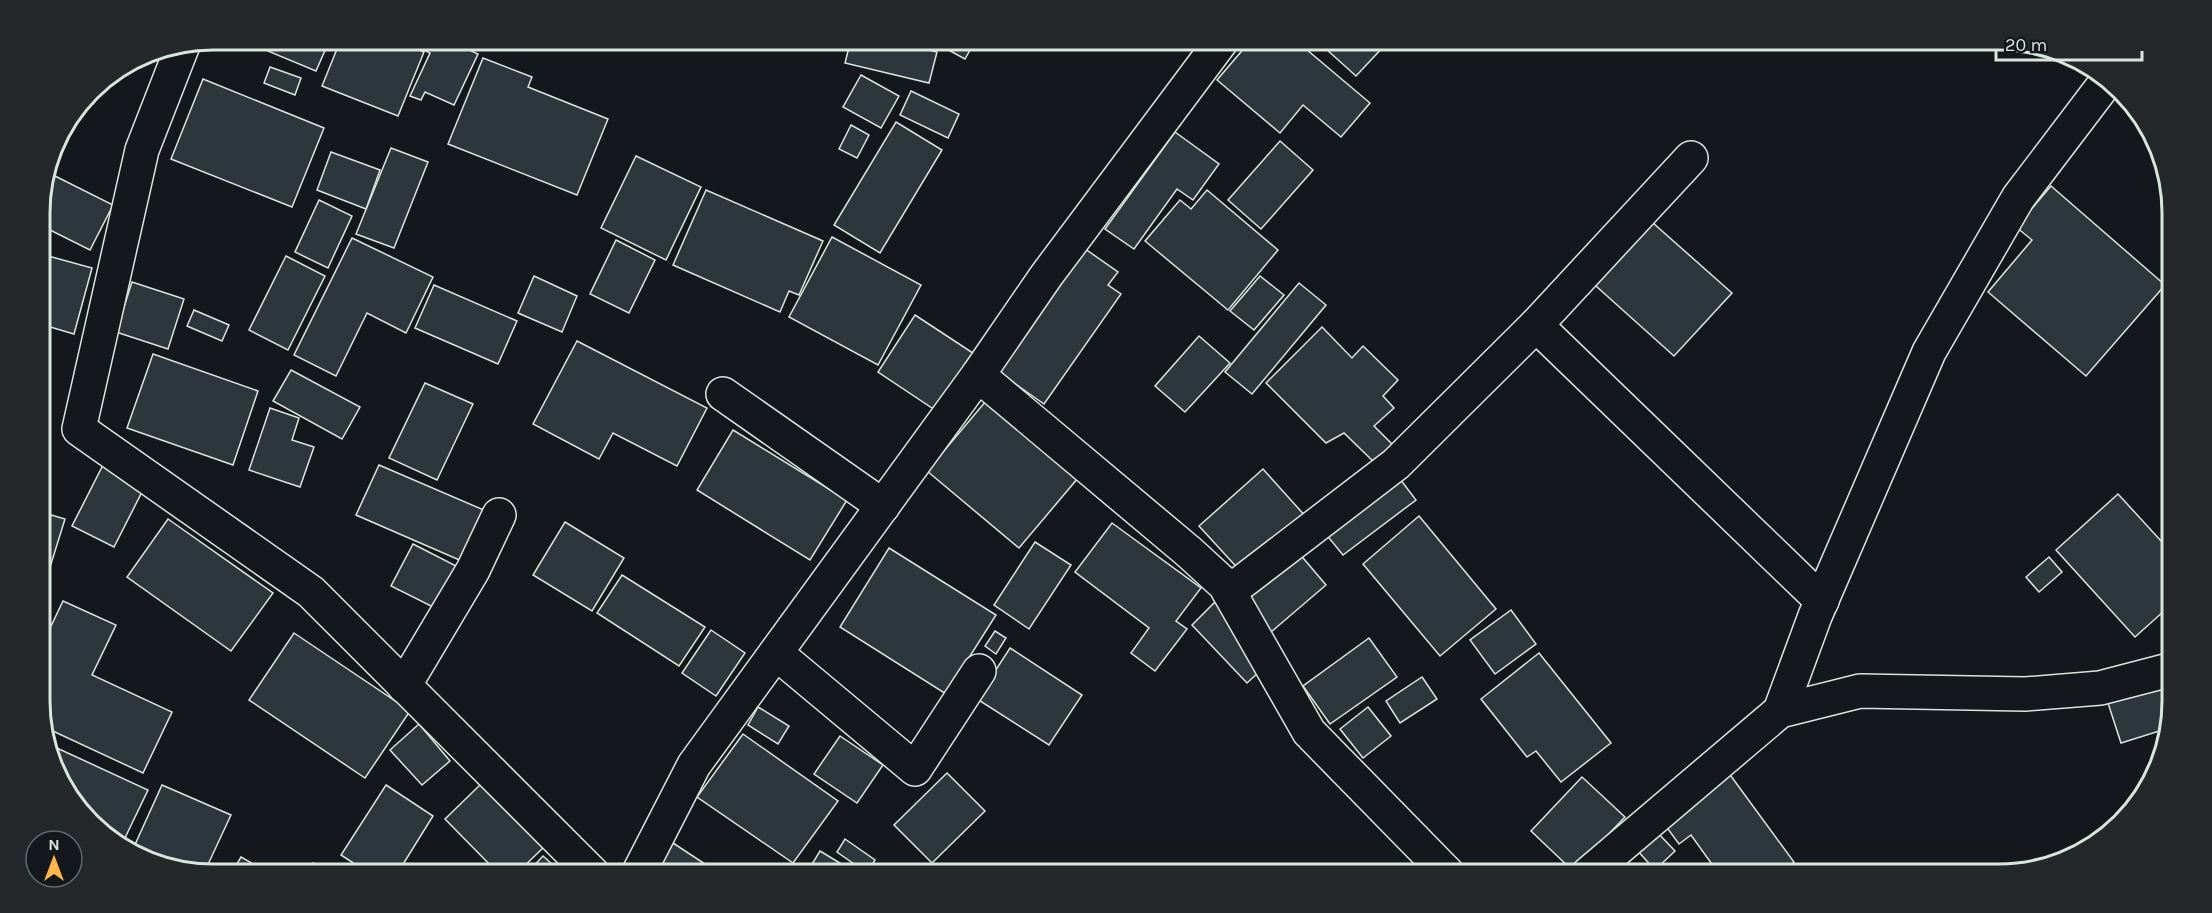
<svg xmlns="http://www.w3.org/2000/svg" width="2212" height="913" font-family="Karla,sans-serif">
	<rect width="100%" height="100%" fill="#14181c"/>
	<g fill="#2c363c" stroke="#d8e6dc" stroke-width="1.5">
		<path d="M 239,39 L 330,39 L 316,71 Z"/>
		<path d="M 341,39 L 391,39 L 424,52 L 398,116 L 322,86 Z"/>
		<path d="M 411,39 L 425,39 L 441,46 L 446,39 L 478,54 L 454,105 L 425,92 L 421,100 L 410,96 L 430,53 L 409,43 Z"/>
		<path d="M 715,39 L 737,39 L 735,46 Z"/>
		<path d="M 851,39 L 913,39 L 911,46 L 937,52 L 929,83 L 845,63 Z"/>
		<path d="M 928,39 L 976,39 L 965,59 Z"/>
		<path d="M 1252,39 L 1294,39 L 1370,103 L 1341,137 L 1303,105 L 1280,133 L 1217,80 Z"/>
		<path d="M 1315,39 L 1378,39 L 1385,45 L 1356,76 Z"/>
		<path d="M 483,58 L 532,77 L 528,87 L 608,119 L 577,195 L 448,144 Z"/>
		<path d="M 270,67 L 301,78 L 295,95 L 264,83 Z"/>
		<path d="M 861,75 L 899,96 L 881,128 L 843,107 Z"/>
		<path d="M 203,79 L 324,128 L 292,207 L 171,159 Z"/>
		<path d="M 911,91 L 959,114 L 948,138 L 900,115 Z"/>
		<path d="M 896,122 L 942,150 L 880,253 L 834,225 Z"/>
		<path d="M 851,125 L 869,135 L 857,158 L 839,149 Z"/>
		<path d="M 1175,132 L 1219,164 L 1193,200 L 1177,189 L 1134,249 L 1105,229 Z"/>
		<path d="M 1280,141 L 1313,170 L 1261,229 L 1228,200 Z"/>
		<path d="M 391,148 L 428,162 L 394,248 L 356,234 Z"/>
		<path d="M 331,152 L 380,170 L 366,209 L 317,190 Z"/>
		<path d="M 636,156 L 701,187 L 666,260 L 601,228 Z"/>
		<path d="M 47,172 L 113,205 L 90,250 L 40,225 L 39,201 Z"/>
		<path d="M 2051,186 L 2165,285 L 2086,376 L 1988,292 L 2032,240 L 2016,227 Z"/>
		<path d="M 706,190 L 823,241 L 799,295 L 789,291 L 780,312 L 673,265 Z"/>
		<path d="M 1207,190 L 1278,250 L 1228,310 L 1145,241 L 1180,200 L 1191,209 Z"/>
		<path d="M 319,200 L 352,216 L 328,268 L 295,252 Z"/>
		<path d="M 1644,215 L 1732,293 L 1674,356 L 1587,278 Z"/>
		<path d="M 832,237 L 921,285 L 878,365 L 789,317 Z"/>
		<path d="M 352,238 L 433,277 L 406,333 L 367,313 L 336,376 L 294,355 Z"/>
		<path d="M 616,240 L 655,260 L 629,313 L 590,294 Z"/>
		<path d="M 1081,246 L 1118,272 L 1108,285 L 1121,294 L 1044,404 L 994,369 Z"/>
		<path d="M 41,254 L 92,268 L 74,334 L 40,324 Z"/>
		<path d="M 286,256 L 325,276 L 288,350 L 249,330 Z"/>
		<path d="M 534,276 L 577,296 L 562,332 L 518,313 Z"/>
		<path d="M 1260,276 L 1284,295 L 1254,330 L 1230,311 Z"/>
		<path d="M 132,282 L 184,299 L 168,349 L 116,332 Z"/>
		<path d="M 1299,283 L 1326,305 L 1252,394 L 1225,372 Z"/>
		<path d="M 434,285 L 517,321 L 498,364 L 415,328 Z"/>
		<path d="M 194,310 L 229,325 L 222,341 L 187,326 Z"/>
		<path d="M 915,315 L 979,357 L 941,414 L 878,372 Z"/>
		<path d="M 1322,327 L 1352,358 L 1363,346 L 1398,380 L 1383,396 L 1394,408 L 1374,426 L 1396,448 L 1378,466 L 1344,433 L 1326,443 L 1266,383 Z"/>
		<path d="M 1199,336 L 1230,363 L 1185,412 L 1155,386 Z"/>
		<path d="M 577,341 L 707,408 L 677,466 L 613,433 L 599,459 L 533,424 Z"/>
		<path d="M 153,354 L 258,391 L 233,465 L 127,428 Z"/>
		<path d="M 291,370 L 360,407 L 342,439 L 273,401 Z"/>
		<path d="M 425,383 L 473,404 L 437,480 L 389,458 Z"/>
		<path d="M 986,401 L 1078,478 L 1019,548 L 927,471 Z"/>
		<path d="M 270,408 L 299,418 L 292,440 L 314,447 L 300,487 L 249,470 Z"/>
		<path d="M 733,430 L 847,500 L 810,560 L 697,490 Z"/>
		<path d="M 103,465 L 145,486 L 114,547 L 72,526 Z"/>
		<path d="M 379,465 L 486,511 L 464,562 L 356,515 Z"/>
		<path d="M 1263,469 L 1307,518 L 1243,574 L 1199,526 Z"/>
		<path d="M 1394,471 L 1416,500 L 1343,555 L 1320,527 Z"/>
		<path d="M 2118,494 L 2173,554 L 2173,603 L 2135,637 L 2056,550 Z"/>
		<path d="M 41,512 L 65,519 L 42,593 Z"/>
		<path d="M 1419,516 L 1496,609 L 1440,656 L 1363,564 Z"/>
		<path d="M 168,519 L 273,593 L 231,651 L 127,577 Z"/>
		<path d="M 565,522 L 624,558 L 592,611 L 533,575 Z"/>
		<path d="M 1112,523 L 1201,588 L 1176,621 L 1187,629 L 1155,671 L 1131,653 L 1149,628 L 1075,572 Z"/>
		<path d="M 1035,542 L 1071,565 L 1029,629 L 994,605 Z"/>
		<path d="M 413,544 L 464,570 L 443,612 L 391,586 Z"/>
		<path d="M 889,548 L 996,615 L 946,694 L 840,627 Z"/>
		<path d="M 1298,552 L 1326,585 L 1271,632 L 1242,598 Z"/>
		<path d="M 2049,557 L 2062,572 L 2039,592 L 2026,577 Z"/>
		<path d="M 622,575 L 705,627 L 679,666 L 597,613 Z"/>
		<path d="M 63,601 L 116,625 L 92,675 L 172,712 L 143,773 L 42,726 L 42,645 Z"/>
		<path d="M 1215,602 L 1261,670 L 1247,683 L 1192,625 Z"/>
		<path d="M 1511,610 L 1536,644 L 1495,674 L 1470,640 Z"/>
		<path d="M 711,630 L 745,653 L 716,696 L 682,673 Z"/>
		<path d="M 995,631 L 1006,638 L 996,654 L 985,646 Z"/>
		<path d="M 294,633 L 410,711 L 365,778 L 249,700 Z"/>
		<path d="M 1369,638 L 1397,677 L 1330,724 L 1303,686 Z"/>
		<path d="M 1010,648 L 1082,695 L 1049,745 L 977,699 Z"/>
		<path d="M 1539,653 L 1611,743 L 1561,782 L 1536,751 L 1527,757 L 1481,699 Z"/>
		<path d="M 1422,677 L 1437,699 L 1400,723 L 1386,701 Z"/>
		<path d="M 2163,686 L 2171,710 L 2169,728 L 2121,743 L 2108,703 Z"/>
		<path d="M 758,707 L 789,726 L 778,744 L 748,725 Z"/>
		<path d="M 1368,707 L 1391,736 L 1363,758 L 1340,729 Z"/>
		<path d="M 419,724 L 450,761 L 422,785 L 390,750 Z"/>
		<path d="M 743,734 L 838,801 L 793,863 L 697,797 Z"/>
		<path d="M 840,736 L 883,765 L 857,803 L 814,774 Z"/>
		<path d="M 46,743 L 148,790 L 123,842 L 82,815 Z"/>
		<path d="M 1728,772 L 1794,862 L 1778,874 L 1719,874 L 1691,835 L 1679,844 L 1662,821 Z"/>
		<path d="M 947,773 L 985,811 L 932,863 L 894,825 Z"/>
		<path d="M 1582,777 L 1625,817 L 1573,871 L 1531,831 Z"/>
		<path d="M 481,784 L 544,847 L 516,874 L 499,874 L 445,819 Z"/>
		<path d="M 162,785 L 231,815 L 204,873 L 156,865 L 133,849 Z"/>
		<path d="M 386,785 L 433,816 L 397,874 L 370,874 L 341,855 Z"/>
		<path d="M 1656,831 L 1675,851 L 1655,870 L 1636,849 Z"/>
		<path d="M 845,839 L 875,860 L 867,873 L 837,852 Z"/>
		<path d="M 673,843 L 705,864 L 699,874 L 651,874 Z"/>
		<path d="M 820,851 L 858,874 L 806,874 Z"/>
		<path d="M 543,856 L 563,874 L 526,874 Z"/>
		<path d="M 241,857 L 271,874 L 231,874 Z"/>
		<path d="M 313,863 L 335,874 L 307,874 Z"/>
	</g>
	<g fill="none" stroke-linecap="round" stroke-linejoin="round">
		<defs>
			<g id="minor">
				<path d="M 183,45 L 142,150 L 79,429 L 311,592 L 593,874"/>
				<path d="M 1536,325 L 1691,158"/>
				<path d="M 978,375 L 1189,552 L 1225,585 L 1309,732 L 1448,874"/>
				<path d="M 723,394 L 883,506"/>
				<path d="M 1229,592 L 1396,464 L 1536,325 L 1822,601"/>
				<path d="M 776,653 L 915,769 L 979,671"/>
				<path d="M 404,686 L 473,570 L 499,515"/>
				<path d="M 1780,711 L 1815,616 L 1929,352 L 2018,198 L 2106,82"/>
				<path d="M 638,874 L 694,765 L 978,375 L 1046,276 L 1223,39"/>
				<path d="M 1588,874 L 1780,711 L 1860,691 L 2025,694 L 2100,688 L 2173,669"/>
			</g>
		</defs>
		<use href="#minor" stroke="#d8e6dc" stroke-width="36"/>
		<use href="#minor" stroke="#14181c" stroke-width="33"/>
	</g>
	<path d="M0 0H2212V913H0ZM213 50H1999A163 163 0 0 1 2162 213V701A163 163 0 0 1 1999 864H213A163 163 0 0 1 50 701V213A163 163 0 0 1 213 50Z" fill="#24282b" fill-rule="evenodd"/>
	<path fill="none" stroke="#d8e6dc" stroke-width="3" d="M213 50H1999A163 163 0 0 1 2162 213V701A163 163 0 0 1 1999 864H213A163 163 0 0 1 50 701V213A163 163 0 0 1 213 50Z"/>
	<g transform="translate(54 859)"><circle r="28" fill="#14181c" stroke="#626a69" stroke-width="1.5"/>
	<path d="M0-4.5L10 22L0 15L-10 22Z" fill="#ffb74d"/>
	<text y="-9" font-size="16" font-weight="bold" text-anchor="middle" fill="#d8e6dc">N</text>
	</g>
	<path d="M1996 51v9h146v-9" fill="none" stroke="#d8e6dc" stroke-width="3"/>
	<text x="2005" y="51" font-size="18" fill="#d8e6dc" stroke="#14181c" stroke-width="4.5" paint-order="stroke">20 m</text>
</svg>
